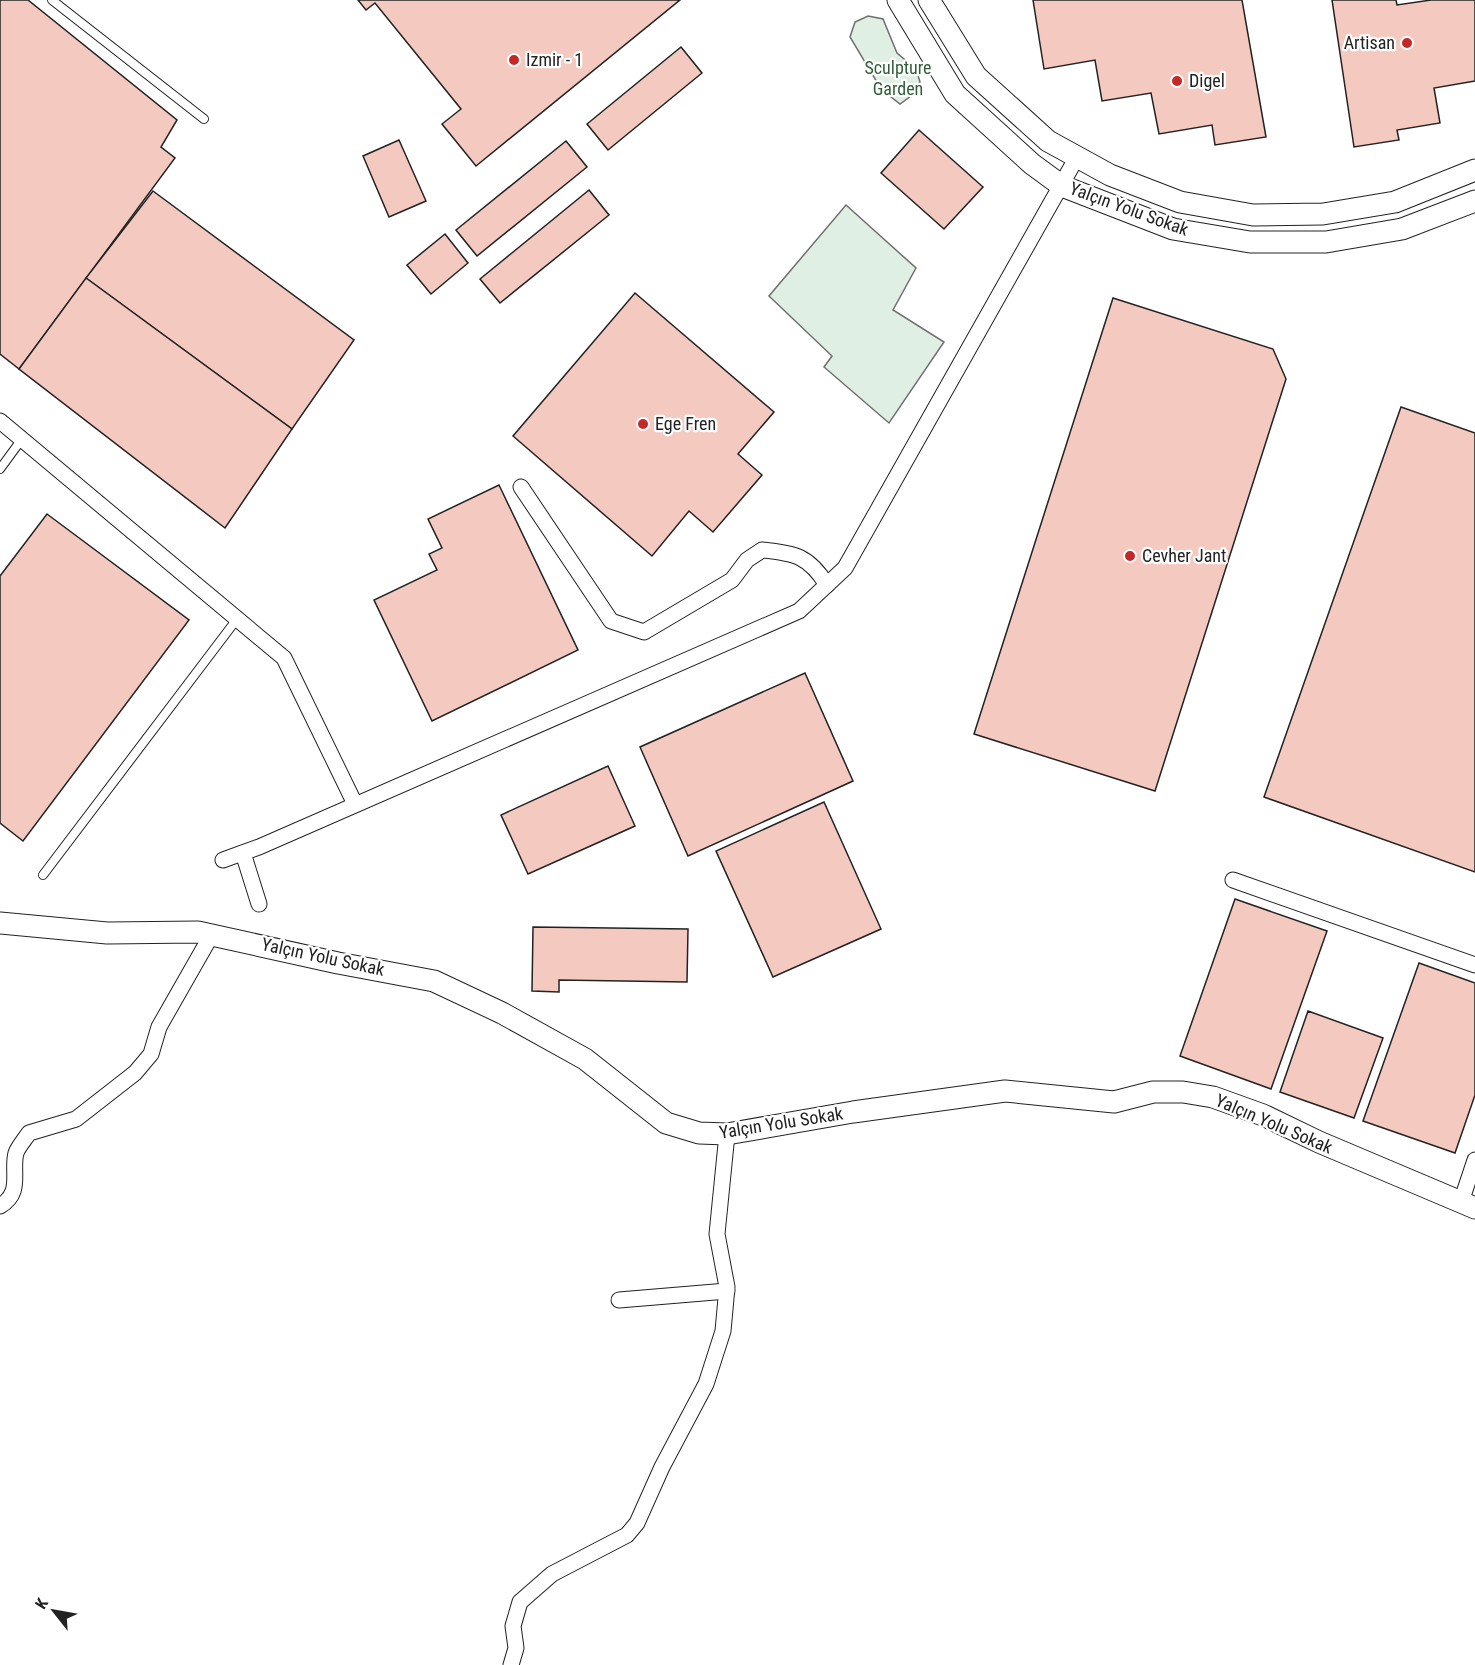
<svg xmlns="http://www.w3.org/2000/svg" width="1475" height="1665" font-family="'Roboto Condensed',sans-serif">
	<rect width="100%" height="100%" fill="#fff"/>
	<g fill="#e0efe3" stroke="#6f6f6f" stroke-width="1.5">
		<path d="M 868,16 L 883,19 L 897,53 L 916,69 L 920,82 L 911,96 L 900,104 L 881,89 L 850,37 L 855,22 Z"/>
		<path d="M 846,205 L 916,268 L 893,310 L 944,342 L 889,423 L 824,367 L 832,356 L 769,296 Z"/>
	</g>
	<g fill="#f3c9c0" stroke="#222" stroke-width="1.5">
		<path d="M 0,0 L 28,0 L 177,120 L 161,147 L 175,158 L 19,369 L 0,354 Z"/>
		<path d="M 358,0 L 680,0 L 476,166 L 442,124 L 461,109 L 375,3 L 366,10 Z"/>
		<path d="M 1033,0 L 1242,0 L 1266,137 L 1215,145 L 1212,125 L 1159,134 L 1151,93 L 1102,101 L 1095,60 L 1044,69 Z"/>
		<path d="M 1332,0 L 1396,0 L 1397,5 L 1431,0 L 1475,0 L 1475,81 L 1434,88 L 1440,123 L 1397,130 L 1399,140 L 1354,147 Z"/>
		<path d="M 681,47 L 702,73 L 608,150 L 587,124 Z"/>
		<path d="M 919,130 L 983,187 L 944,229 L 881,173 Z"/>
		<path d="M 399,140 L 426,201 L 389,217 L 363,156 Z"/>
		<path d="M 566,141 L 587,167 L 477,256 L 456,230 Z"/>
		<path d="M 589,190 L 609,215 L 500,303 L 480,279 Z"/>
		<path d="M 153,191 L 354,340 L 292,429 L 86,278 Z"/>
		<path d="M 445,234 L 468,263 L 431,294 L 407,265 Z"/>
		<path d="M 86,278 L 292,429 L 225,528 L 19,369 Z"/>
		<path d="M 635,293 L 774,412 L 738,454 L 762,475 L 713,532 L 689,511 L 652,556 L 513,436 Z"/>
		<path d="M 1113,298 L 1273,349 L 1286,379 L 1155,791 L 974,734 Z"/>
		<path d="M 1401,407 L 1475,433 L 1475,872 L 1264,797 Z"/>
		<path d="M 499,485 L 578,650 L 432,721 L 374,600 L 437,570 L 429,554 L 442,548 L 428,519 Z"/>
		<path d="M 47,514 L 189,620 L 23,841 L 0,823 L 0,576 Z"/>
		<path d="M 805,673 L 853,781 L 688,856 L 640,747 Z"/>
		<path d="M 608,766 L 635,826 L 528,874 L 501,815 Z"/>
		<path d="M 824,802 L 881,929 L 773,977 L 716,851 Z"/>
		<path d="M 1235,899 L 1327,931 L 1271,1089 L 1180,1056 Z"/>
		<path d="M 533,927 L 688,929 L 687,982 L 559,980 L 559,992 L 532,991 Z"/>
		<path d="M 1419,963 L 1475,983 L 1475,1095 L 1455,1153 L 1363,1121 Z"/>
		<path d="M 1308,1011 L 1383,1038 L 1354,1118 L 1280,1092 Z"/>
	</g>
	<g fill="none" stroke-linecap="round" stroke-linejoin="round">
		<defs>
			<g id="lane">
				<path d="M 52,0 L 204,119"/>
				<path d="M 0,469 L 22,439"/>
				<path d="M 43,875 L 237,619"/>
			</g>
			<g id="street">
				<path d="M 0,421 L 284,658 L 355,804"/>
				<path d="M 521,487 L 611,621 L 644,632 L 732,580 L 747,560 L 762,550 C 795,553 809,556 827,585"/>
				<path d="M 243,853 L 259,904"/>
				<path d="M 223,860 L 259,847 L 799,611 L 845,568 L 1077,157"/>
				<path d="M 1233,880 L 1475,965"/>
				<path d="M 1461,1202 L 1475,1160"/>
				<path d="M 0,1206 C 23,1193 11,1171 16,1153 C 18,1147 25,1139 29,1133 L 76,1119 L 135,1073 L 151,1054 L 159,1027 L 212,934"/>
				<path d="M 619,1300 L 727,1291"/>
				<path d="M 511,1665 L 516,1648 L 513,1626 L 520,1602 L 552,1574 L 627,1535 L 637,1523 L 662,1467 L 706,1384 L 723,1331 L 727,1287 L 717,1234 L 727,1134"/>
			</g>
			<g id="secondary">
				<path d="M 898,0 L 955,94 L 1032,164 L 1062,186 L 1173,229 L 1250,242 L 1326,242 L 1402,229 L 1475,201"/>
				<path d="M 929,0 L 976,76 L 1048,141 L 1110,175 L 1180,202 L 1253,215 L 1323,214 L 1395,202 L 1475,170"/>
				<path d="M 0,923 L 107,933 L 198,932 L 338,963 L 434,981 L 502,1013 L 585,1059 L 666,1123 L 699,1133 L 727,1134 L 853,1112 L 1005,1091 L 1114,1102 L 1153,1092 L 1183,1092 L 1213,1097 L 1263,1115 L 1319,1142 L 1475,1208"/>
			</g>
		</defs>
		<use href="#lane" stroke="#222" stroke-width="10"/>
		<use href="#street" stroke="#222" stroke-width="17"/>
		<use href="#secondary" stroke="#222" stroke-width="23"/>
		<use href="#lane" stroke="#fff" stroke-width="8"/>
		<use href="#street" stroke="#fff" stroke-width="15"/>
		<use href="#secondary" stroke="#fff" stroke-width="21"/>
	</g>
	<g fill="#c62828" stroke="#fff" stroke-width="2">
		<circle cx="1407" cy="43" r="6"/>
		<circle cx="514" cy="60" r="6"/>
		<circle cx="1177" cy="81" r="6"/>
		<circle cx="643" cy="424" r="6"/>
		<circle cx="1130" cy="556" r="6"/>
	</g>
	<g text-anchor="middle" stroke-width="4.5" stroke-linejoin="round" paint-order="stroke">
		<g font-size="18" fill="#222" stroke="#fff" text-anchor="start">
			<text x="1395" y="49" text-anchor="end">Artisan</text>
			<text x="526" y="66">Izmir - 1</text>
			<text x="1189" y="87">Digel</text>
			<text x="655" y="430">Ege Fren</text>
			<text x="1142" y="562">Cevher Jant</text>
		</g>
		<g font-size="18" fill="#2f5e38" stroke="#fff">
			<text x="898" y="74">Sculpture<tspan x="898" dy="21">Garden</tspan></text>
		</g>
		<g font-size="18" fill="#222" stroke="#fff">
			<text transform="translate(1129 209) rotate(20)" y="6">Yalçın Yolu Sokak</text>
			<text transform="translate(323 957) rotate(12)" y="6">Yalçın Yolu Sokak</text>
			<text transform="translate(781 1123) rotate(-9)" y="6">Yalçın Yolu Sokak</text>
			<text transform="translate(1274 1124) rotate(23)" y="6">Yalçın Yolu Sokak</text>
		</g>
	</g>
	<g transform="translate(54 1611) rotate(301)" stroke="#ffffff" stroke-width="4.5" paint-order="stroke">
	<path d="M0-4.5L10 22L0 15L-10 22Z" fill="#222222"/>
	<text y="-9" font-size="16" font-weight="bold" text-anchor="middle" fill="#222222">K</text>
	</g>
</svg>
